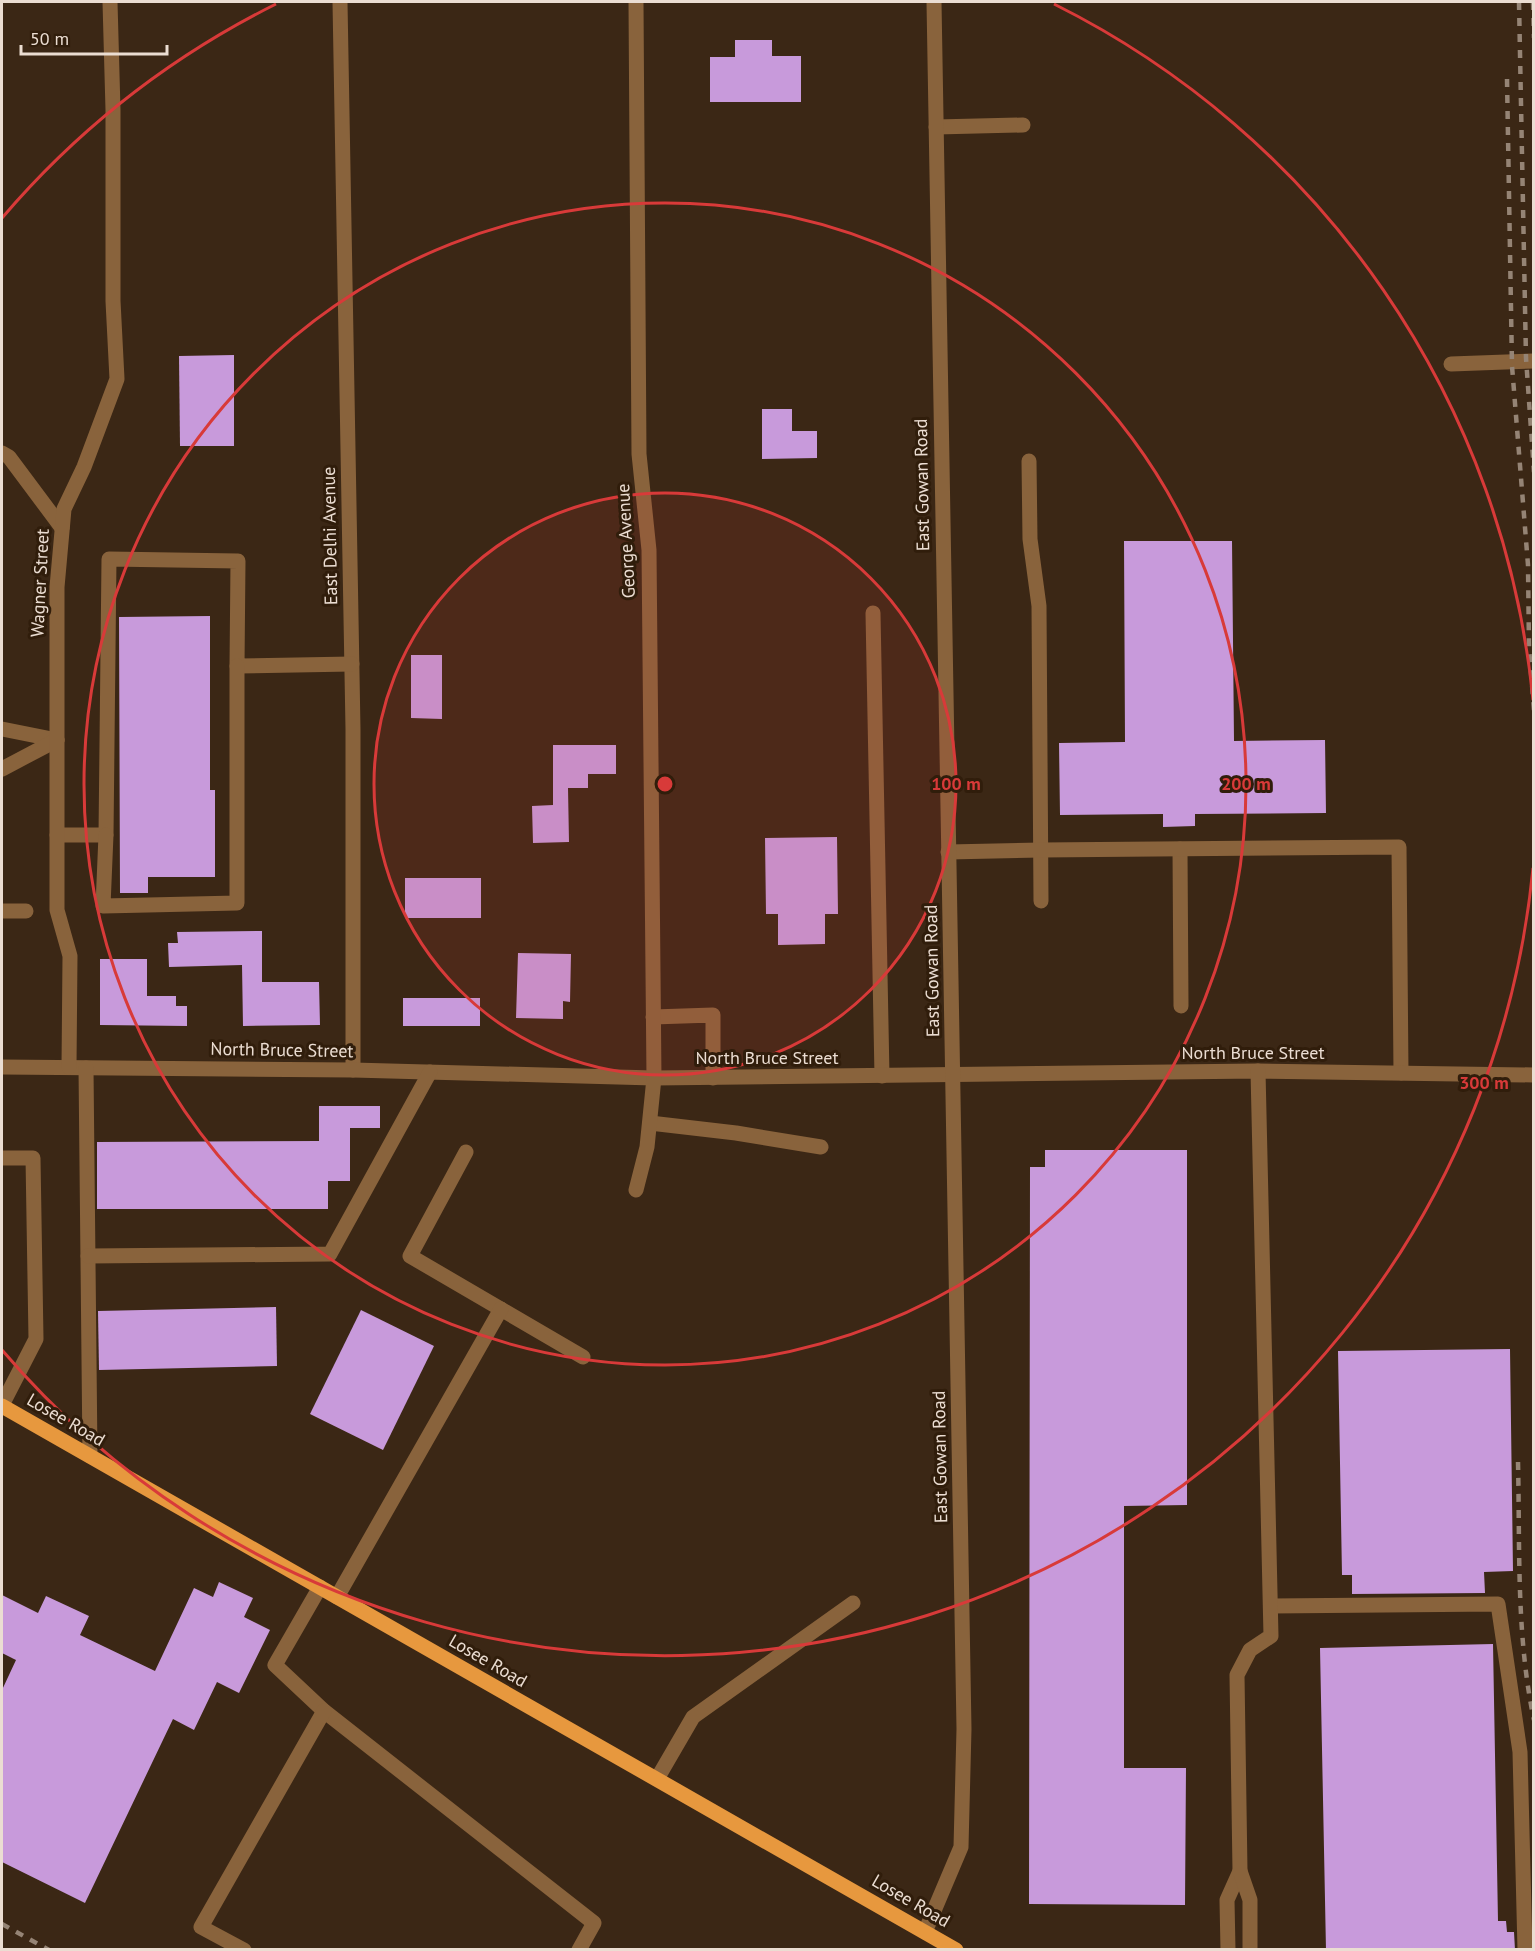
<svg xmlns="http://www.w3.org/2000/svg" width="1535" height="1951" font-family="'PT Sans',sans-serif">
	<rect width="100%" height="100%" fill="#3b2715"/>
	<g fill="#c89adb">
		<path d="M 735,40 L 772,40 L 772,56 L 801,56 L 801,102 L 710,102 L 710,57 L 735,57 Z"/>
		<path d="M 234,355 L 234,446 L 180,446 L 179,356 Z"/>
		<path d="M 762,409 L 792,409 L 792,431 L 817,431 L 817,458 L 762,459 Z"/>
		<path d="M 1124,541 L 1232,541 L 1234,741 L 1325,740 L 1326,813 L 1195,814 L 1195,826 L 1163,827 L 1163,814 L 1060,815 L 1059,743 L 1125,742 Z"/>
		<path d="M 210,616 L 210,790 L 215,790 L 215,877 L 148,877 L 148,893 L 120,893 L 119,617 Z"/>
		<path d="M 411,655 L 442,655 L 442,719 L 411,718 Z"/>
		<path d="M 553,745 L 616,745 L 616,774 L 588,774 L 588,788 L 568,788 L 569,842 L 533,843 L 532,806 L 553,805 Z"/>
		<path d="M 837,837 L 838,914 L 825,914 L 825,944 L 778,945 L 778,914 L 766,914 L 765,838 Z"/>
		<rect x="405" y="878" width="76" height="40"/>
		<path d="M 262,931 L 262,982 L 319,982 L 320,1025 L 243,1026 L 242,965 L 169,967 L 168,943 L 178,943 L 177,932 Z"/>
		<path d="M 518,953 L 571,954 L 570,1002 L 563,1001 L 563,1019 L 516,1018 Z"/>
		<path d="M 100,959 L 147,959 L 147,996 L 176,996 L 176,1006 L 187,1006 L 187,1026 L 100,1025 Z"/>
		<rect x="403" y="998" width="77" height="28"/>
		<path d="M 319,1106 L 380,1106 L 380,1128 L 350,1128 L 350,1181 L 328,1181 L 328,1209 L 97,1209 L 97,1142 L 319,1141 Z"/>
		<path d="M 1045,1150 L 1187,1150 L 1187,1505 L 1124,1506 L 1124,1768 L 1186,1768 L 1185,1905 L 1029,1904 L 1030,1167 L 1045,1167 Z"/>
		<path d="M 276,1307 L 277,1366 L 99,1370 L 98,1311 Z"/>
		<path d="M 361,1310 L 434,1346 L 383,1450 L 310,1414 Z"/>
		<path d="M 1510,1349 L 1513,1571 L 1484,1572 L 1485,1593 L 1352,1594 L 1352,1575 L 1342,1575 L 1338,1351 Z"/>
		<path d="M 219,1582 L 253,1598 L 244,1617 L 270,1630 L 239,1693 L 217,1682 L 194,1730 L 173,1719 L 85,1903 L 2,1862 L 2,1690 L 16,1660 L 2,1653 L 2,1595 L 38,1613 L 46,1596 L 89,1616 L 80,1635 L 155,1671 L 194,1588 L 213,1597 Z"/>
		<path d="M 1493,1644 L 1498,1921 L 1506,1921 L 1507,1932 L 1514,1932 L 1515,1950 L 1326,1950 L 1320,1648 Z"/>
	</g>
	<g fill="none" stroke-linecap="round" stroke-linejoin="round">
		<g stroke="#89633c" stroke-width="15">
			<path d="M 340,2 L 353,729 L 353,1070"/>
			<path d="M 936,127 L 1023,125"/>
			<path d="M 1451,364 L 1534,361"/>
			<path d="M 2,453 L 9,457 L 62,528"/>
			<path d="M 1029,461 L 1030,539 L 1039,606 L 1041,901"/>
			<path d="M 873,613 L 882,1076"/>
			<path d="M 2,729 L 57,740"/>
			<path d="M 2,769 L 57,740"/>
			<path d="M 57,835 L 106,835 L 109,559 L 238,561 L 237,666 L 352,664"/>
			<path d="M 106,835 L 103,906 L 237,903 L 237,666"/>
			<path d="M 1180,849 L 1181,1006"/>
			<path d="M 948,852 L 1041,850 L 1399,847 L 1401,1073"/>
			<path d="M 2,911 L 26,911"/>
			<path d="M 653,1017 L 713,1015 L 713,1078"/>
			<path d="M 2,1067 L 353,1070 L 654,1078 L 1258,1071 L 1534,1075"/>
			<path d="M 69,1067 L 70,956 L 57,910 L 57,587 L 64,509 L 84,467 L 117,379 L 113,301 L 113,110 L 110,2"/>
			<path d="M 86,1068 L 90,1456"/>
			<path d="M 650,1123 L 736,1133 L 821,1147"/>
			<path d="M 466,1152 L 410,1256 L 583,1357"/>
			<path d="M 2,1158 L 33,1158 L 36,1339 L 2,1405"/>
			<path d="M 636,1190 L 647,1147 L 654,1078 L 649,550 L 639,454 L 636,2"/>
			<path d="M 88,1256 L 330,1254 L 430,1072"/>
			<path d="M 320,1587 L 275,1665 L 324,1711 L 594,1923 L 579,1950"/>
			<path d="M 337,1597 L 501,1309"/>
			<path d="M 1271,1606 L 1498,1604 L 1520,1752 L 1525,1950"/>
			<path d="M 657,1779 L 693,1717 L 853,1603"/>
			<path d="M 925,1932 L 961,1847 L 964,1729 L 934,2"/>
			<path d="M 244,1950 L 201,1927 L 324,1711"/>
			<path d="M 1228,1950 L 1227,1900 L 1240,1871"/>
			<path d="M 1250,1950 L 1250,1900 L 1240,1871 L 1237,1675 L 1250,1650 L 1271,1636 L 1258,1071"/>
		</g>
		<path stroke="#e7983e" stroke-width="15" d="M 2,1406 L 956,1950"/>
		<g stroke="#958475" stroke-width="4.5" stroke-dasharray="8 8" stroke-linecap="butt">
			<path d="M 1519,2 L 1526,358 L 1534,472"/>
			<path d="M 1533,2 L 1534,38"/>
			<path d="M 1507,79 L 1512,366 L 1528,565 L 1529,648 L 1534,710"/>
			<path d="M 1518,1462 C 1520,1547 1516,1636 1534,1720"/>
			<path d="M 2,1924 L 49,1950"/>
		</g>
	</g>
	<circle cx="665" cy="784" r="291" fill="#d83a39" fill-opacity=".12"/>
	<g fill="none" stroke="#d83a39" stroke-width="3">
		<circle cx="665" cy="784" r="291"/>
		<circle cx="665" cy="784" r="581"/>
		<path d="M1533 868A872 872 0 0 1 2 1350M2 218A872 872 0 0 1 276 4M1054 4A872 872 0 0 1 1533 700"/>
	</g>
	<g text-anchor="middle" stroke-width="6" stroke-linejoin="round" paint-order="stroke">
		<g font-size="18" fill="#ebddd2" stroke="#301d0b">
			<text transform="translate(922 485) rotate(-91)" y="6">East Gowan Road</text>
			<text transform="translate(330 536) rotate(-91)" y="6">East Delhi Avenue</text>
			<text transform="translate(626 541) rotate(-93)" y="6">George Avenue</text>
			<text transform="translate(40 583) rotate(-87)" y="6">Wagner Street</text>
			<text transform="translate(932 971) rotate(-91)" y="6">East Gowan Road</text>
			<text transform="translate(282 1050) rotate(1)" y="6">North Bruce Street</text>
			<text x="1253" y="1059">North Bruce Street</text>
			<text x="767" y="1064">North Bruce Street</text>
			<text transform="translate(66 1420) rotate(30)" y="6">Losee Road</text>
			<text transform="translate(940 1457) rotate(-91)" y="6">East Gowan Road</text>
			<text transform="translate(488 1661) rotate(30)" y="6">Losee Road</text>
			<text transform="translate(911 1901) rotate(30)" y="6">Losee Road</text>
		</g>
	</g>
	<circle cx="665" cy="784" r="9" fill="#d83a39" stroke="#301d0b" stroke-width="3"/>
	<g font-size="18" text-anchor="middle" font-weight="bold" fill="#d83a39" stroke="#301d0b" stroke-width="6" stroke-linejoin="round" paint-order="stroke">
		<text x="956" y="790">100 m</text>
		<text x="1246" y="790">200 m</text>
		<text x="1484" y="1089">300 m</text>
	</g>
	<rect width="1535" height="1951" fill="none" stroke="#ebddd2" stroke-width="6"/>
	<path d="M21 45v9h146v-9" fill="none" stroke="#ebddd2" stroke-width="3"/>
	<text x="30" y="45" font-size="18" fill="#ebddd2" stroke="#301d0b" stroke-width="4.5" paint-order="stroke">50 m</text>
</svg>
